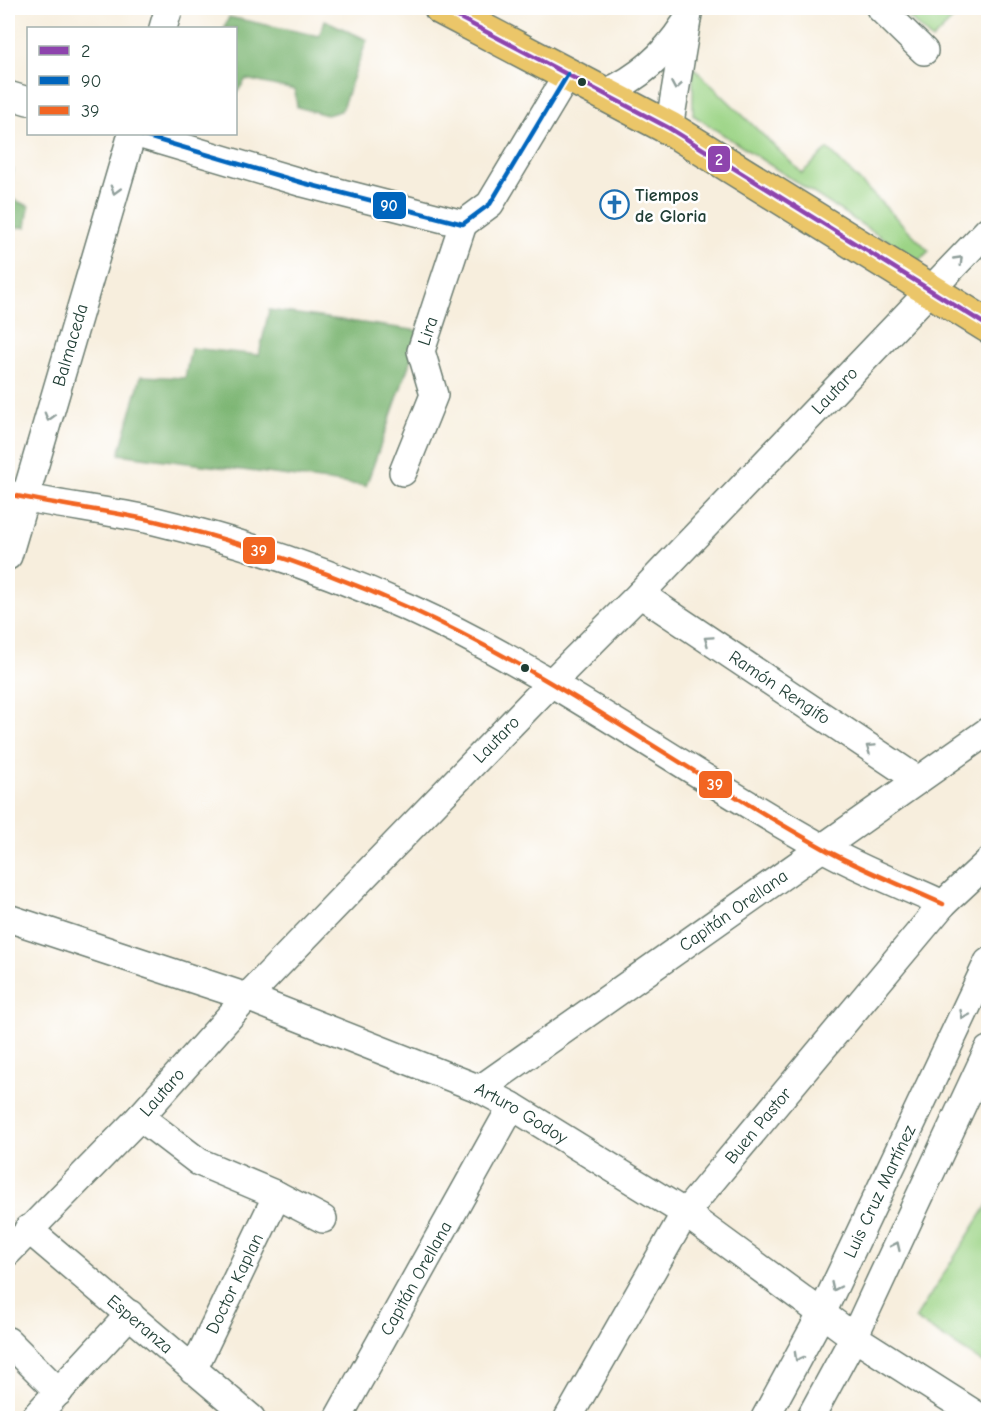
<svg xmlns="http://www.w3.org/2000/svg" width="996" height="1426" font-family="'Comic Neue',sans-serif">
	<rect width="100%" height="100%" fill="#fff"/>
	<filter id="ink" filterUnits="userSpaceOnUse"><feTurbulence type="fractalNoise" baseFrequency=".0167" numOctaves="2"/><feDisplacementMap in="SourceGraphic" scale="12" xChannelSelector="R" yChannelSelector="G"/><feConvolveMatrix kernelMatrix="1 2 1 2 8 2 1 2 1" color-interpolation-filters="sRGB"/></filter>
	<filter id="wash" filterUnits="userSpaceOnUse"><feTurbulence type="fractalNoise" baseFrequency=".008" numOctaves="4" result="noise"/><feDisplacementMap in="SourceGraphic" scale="24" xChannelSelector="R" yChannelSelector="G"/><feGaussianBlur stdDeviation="1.35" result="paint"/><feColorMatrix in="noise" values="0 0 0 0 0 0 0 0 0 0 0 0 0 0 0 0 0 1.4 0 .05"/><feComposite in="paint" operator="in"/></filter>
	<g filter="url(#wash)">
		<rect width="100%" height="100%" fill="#f7eedd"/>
		<g fill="#9cd486" stroke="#5e885d" stroke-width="1.5">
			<path d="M 899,8 L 964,8 L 932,40 Z"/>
			<path d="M 693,67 L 802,173 L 828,149 L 929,251 L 918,261 L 693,115 Z"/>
			<path d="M 988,1204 L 988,1366 L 915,1319 Z"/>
		</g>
		<g fill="#7db673" stroke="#4e7a54" stroke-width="1.5">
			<path d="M 229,17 L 319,36 L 325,20 L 367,40 L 341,111 L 327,115 L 297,107 L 295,90 L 246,79 L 236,94 L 236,28 L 224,28 Z"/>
			<path d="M 8,165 L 13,169 L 9,198 L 29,206 L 26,227 L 8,228 Z"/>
			<path d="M 269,310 L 421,331 L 366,486 L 119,454 L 141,376 L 185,378 L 191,348 L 259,355 Z"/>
		</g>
	</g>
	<g filter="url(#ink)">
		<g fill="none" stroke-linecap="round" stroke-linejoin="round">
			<defs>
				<g id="minor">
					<path d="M 880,8 L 924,51"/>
					<path d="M 163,28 L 169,8"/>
					<path d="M 605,93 C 639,78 664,56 684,25"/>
					<path d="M 8,95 L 28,101"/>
					<path d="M 669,128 L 689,8"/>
					<path d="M 138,134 L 303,183 L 463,224 L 490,204 L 568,74"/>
					<path id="s1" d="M 403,472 L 434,395 L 421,351 L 463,224"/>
					<path d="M 8,494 C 56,505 106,510 155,521 C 242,542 327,571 409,608 C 554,674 683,770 821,847 C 859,869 902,885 943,904"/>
					<path id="s2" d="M 8,556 L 132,134"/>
					<path id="s3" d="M 640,594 L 918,780"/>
					<path id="s4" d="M 8,918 L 247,997 L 480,1089 L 512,1106 L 685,1213 L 854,1337 L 981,1418"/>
					<path id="s5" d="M 480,1089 L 988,731"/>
					<path d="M 140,1117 L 199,1162 L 277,1195 L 323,1219"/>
					<path id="s6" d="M 28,1229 L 251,1418"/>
					<path id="s7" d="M 8,1252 L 140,1117 L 247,997 L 550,684 L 640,594 L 988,230"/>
					<path d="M 8,1341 L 59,1392"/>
					<path id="s8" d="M 193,1370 L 277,1195"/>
					<path d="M 34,1418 L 130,1314"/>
					<path id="s9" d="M 338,1418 L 512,1106"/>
					<path id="s10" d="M 568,1418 L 685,1213 L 943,904 L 988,862"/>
					<path id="s11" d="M 765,1418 L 822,1313 L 988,962"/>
					<path d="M 810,1418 L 854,1337 L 988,1050"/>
				</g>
				<path id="major" d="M 441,8 L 669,128 L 988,326"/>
			</defs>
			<use href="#minor" stroke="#6b7b6f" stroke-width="30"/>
			<use href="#major" stroke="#6b7b6f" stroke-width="36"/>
			<use href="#minor" stroke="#fff" stroke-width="27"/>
			<use href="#major" stroke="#ebc669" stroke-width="33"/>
			<defs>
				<path id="bus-1" d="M 441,8 L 669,128 L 988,326"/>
				<path id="bus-2" d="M 138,134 L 303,183 L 463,224 L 490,204 L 568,74"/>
				<path id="bus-3" d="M 8,494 C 56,505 106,510 155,521 C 242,542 327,571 409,608 C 554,674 683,770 821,847 C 859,869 902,885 943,904"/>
			</defs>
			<use href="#bus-1" stroke="#fff" stroke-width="9"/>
			<use href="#bus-2" stroke="#fff" stroke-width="9"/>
			<use href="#bus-3" stroke="#fff" stroke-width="9"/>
			<use href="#bus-1" stroke="#8e44ad" stroke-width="4.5"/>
			<use href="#bus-2" stroke="#0065bd" stroke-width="4.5"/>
			<use href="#bus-3" stroke="#f26522" stroke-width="4.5"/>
		</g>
		<defs><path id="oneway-chevron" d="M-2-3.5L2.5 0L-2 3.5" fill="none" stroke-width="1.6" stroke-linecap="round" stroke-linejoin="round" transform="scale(1.5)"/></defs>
		<g stroke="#8f9e9a">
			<use href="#oneway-chevron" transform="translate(676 86) rotate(100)"/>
			<use href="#oneway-chevron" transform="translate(115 190) rotate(106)"/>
			<use href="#oneway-chevron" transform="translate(959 260) rotate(-46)"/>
			<use href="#oneway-chevron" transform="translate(49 417) rotate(106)"/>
			<use href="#oneway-chevron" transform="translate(708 640) rotate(-146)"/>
			<use href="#oneway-chevron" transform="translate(870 748) rotate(-146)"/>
			<use href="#oneway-chevron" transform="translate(964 1015) rotate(115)"/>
			<use href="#oneway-chevron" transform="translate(896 1246) rotate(-65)"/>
			<use href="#oneway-chevron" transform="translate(835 1287) rotate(115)"/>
			<use href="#oneway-chevron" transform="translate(798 1357) rotate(119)"/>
		</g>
	</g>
	<defs>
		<symbol id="church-ring" viewBox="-11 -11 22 22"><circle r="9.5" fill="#fff" stroke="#1f6fb2" stroke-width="1.5"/><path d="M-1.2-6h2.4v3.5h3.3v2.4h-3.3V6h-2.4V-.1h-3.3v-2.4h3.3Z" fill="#1f6fb2"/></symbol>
	</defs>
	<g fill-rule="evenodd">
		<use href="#church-ring" x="598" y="188" width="33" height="33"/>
	</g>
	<g fill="#1f3d34" stroke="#fff" stroke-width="2">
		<circle cx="582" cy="82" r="5"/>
		<circle cx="525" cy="668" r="5"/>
	</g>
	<g text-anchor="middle" stroke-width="5" stroke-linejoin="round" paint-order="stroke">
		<g font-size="18" font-weight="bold" fill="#1f3d34" stroke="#fff" text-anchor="start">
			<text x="635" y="201">Tiempos<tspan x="635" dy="21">de Gloria</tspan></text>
		</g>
		<g font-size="18" fill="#1f3d34" stroke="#fff">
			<text dy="6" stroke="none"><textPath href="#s1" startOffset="150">Lira</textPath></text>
			<text dy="6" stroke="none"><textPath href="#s2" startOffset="220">Balmaceda</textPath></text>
			<text dy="6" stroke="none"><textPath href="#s7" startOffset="1194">Lautaro</textPath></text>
			<text dy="6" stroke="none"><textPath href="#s3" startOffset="168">Ramón Rengifo</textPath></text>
			<text dy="6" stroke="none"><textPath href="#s7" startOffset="708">Lautaro</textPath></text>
			<text dy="6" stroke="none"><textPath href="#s5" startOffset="310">Capitán Orellana</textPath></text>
			<text dy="6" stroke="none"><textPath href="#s7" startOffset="222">Lautaro</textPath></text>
			<text dy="6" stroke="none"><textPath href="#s4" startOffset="550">Arturo Godoy</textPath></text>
			<text dy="6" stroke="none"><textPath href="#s10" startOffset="350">Buen Pastor</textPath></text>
			<text dy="6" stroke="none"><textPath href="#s11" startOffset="254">Luis Cruz Martínez</textPath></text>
			<text dy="6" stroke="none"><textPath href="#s9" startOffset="160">Capitán Orellana</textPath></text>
			<text dy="6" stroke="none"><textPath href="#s8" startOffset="96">Doctor Kaplan</textPath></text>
			<text dy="6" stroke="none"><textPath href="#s6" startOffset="147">Esperanza</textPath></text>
		</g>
	</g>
	<g stroke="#fff" stroke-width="2">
		<rect x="707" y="145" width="24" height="28" rx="6" fill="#8e44ad"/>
		<rect x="372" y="191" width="35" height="29" rx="6" fill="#0065bd"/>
		<rect x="242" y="536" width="34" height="29" rx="6" fill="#f26522"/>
		<rect x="698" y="770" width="35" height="29" rx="6" fill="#f26522"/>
	</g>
	<g font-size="16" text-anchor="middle" font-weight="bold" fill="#fff">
		<text x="719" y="165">2</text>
		<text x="389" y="211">90</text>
		<text x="259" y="556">39</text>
		<text x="715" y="790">39</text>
	</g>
	<rect width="996" height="1426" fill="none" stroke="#fff" stroke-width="30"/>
	<rect x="27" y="27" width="210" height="108" fill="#ffffff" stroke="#a5b1ae" stroke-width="1.5"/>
	<rect x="39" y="46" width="30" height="9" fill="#8e44ad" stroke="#a5b1ae" stroke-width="1.5"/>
	<text x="81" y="57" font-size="18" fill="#1f3d34">2</text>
	<rect x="39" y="76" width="30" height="9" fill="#0065bd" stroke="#a5b1ae" stroke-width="1.5"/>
	<text x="81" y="87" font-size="18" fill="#1f3d34">90</text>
	<rect x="39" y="106" width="30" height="9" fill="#f26522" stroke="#a5b1ae" stroke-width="1.5"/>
	<text x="81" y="117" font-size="18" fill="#1f3d34">39</text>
</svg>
